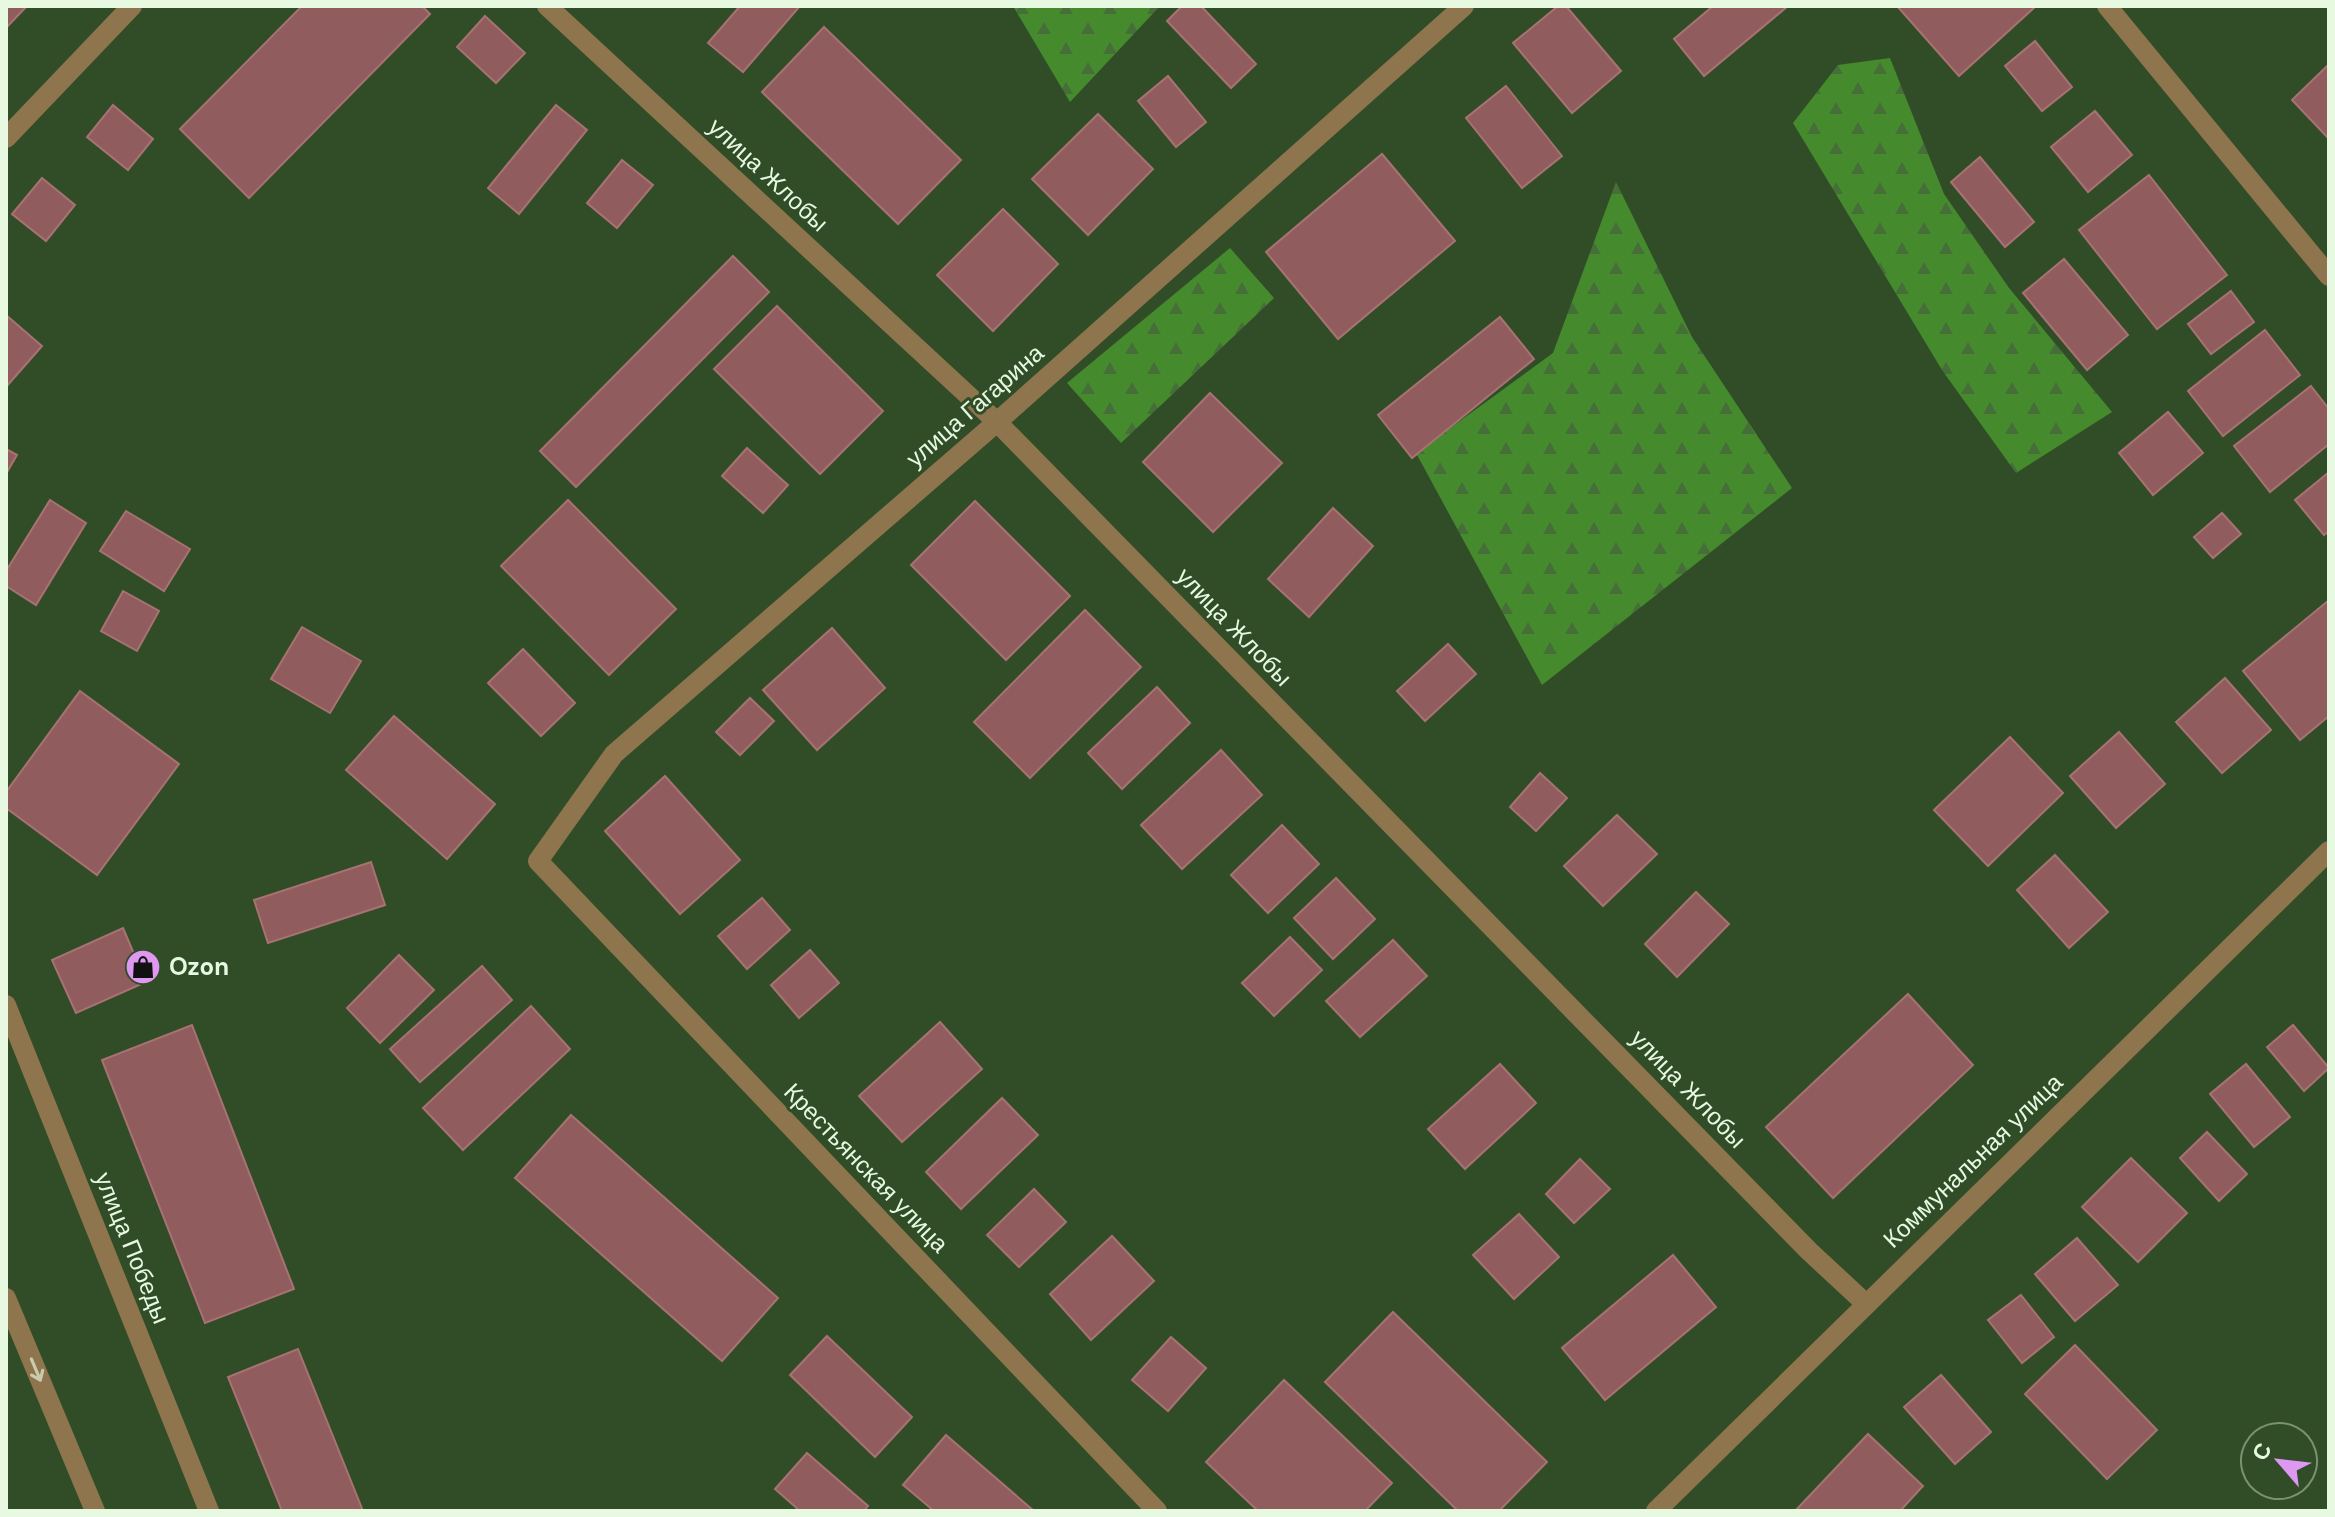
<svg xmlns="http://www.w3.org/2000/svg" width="2335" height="1517" font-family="'DM Sans',sans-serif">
	<defs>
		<pattern id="forest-firs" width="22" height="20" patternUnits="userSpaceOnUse" patternTransform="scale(2)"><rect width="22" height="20" fill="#468a2e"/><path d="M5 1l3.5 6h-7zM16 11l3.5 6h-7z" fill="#466e38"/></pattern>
	</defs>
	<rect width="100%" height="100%" fill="#314d28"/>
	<g fill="url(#forest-firs)">
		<path d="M 1013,6 L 1160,6 L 1070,102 Z"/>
		<path d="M 1890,58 L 1944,194 L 2009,288 L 2112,412 L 2016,473 L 1942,370 L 1793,123 L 1838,65 Z"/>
		<path d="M 1616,182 L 1692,337 L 1792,488 L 1542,685 L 1416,453 L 1553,353 Z"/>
		<path d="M 1230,248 L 1274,298 L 1121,443 L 1067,383 Z"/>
	</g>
	<g fill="#905c5d" stroke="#a87272" stroke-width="2">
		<path d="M 6,6 L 27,6 L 6,28 Z"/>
		<path d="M 302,6 L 422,6 L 430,14 L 249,198 L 180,129 Z"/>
		<path d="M 740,6 L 800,6 L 743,72 L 708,43 Z"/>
		<path d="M 1182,6 L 1201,6 L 1256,64 L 1231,88 L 1167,21 Z"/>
		<path d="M 1558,6 L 1566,6 L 1621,71 L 1572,113 L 1513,43 Z"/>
		<path d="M 1713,6 L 1788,6 L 1704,76 L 1674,39 Z"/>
		<path d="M 1897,6 L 2034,6 L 2035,7 L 1959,76 Z"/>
		<path d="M 485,16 L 525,53 L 496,83 L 457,47 Z"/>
		<path d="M 824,27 L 961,160 L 898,224 L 762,92 Z"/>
		<path d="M 2035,41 L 2072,87 L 2042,111 L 2005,66 Z"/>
		<path d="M 2329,64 L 2329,139 L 2292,100 Z"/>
		<path d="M 1168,76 L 1206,122 L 1176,147 L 1138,101 Z"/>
		<path d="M 1506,86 L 1562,156 L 1522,188 L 1466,118 Z"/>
		<path d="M 113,105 L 153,139 L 128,170 L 87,137 Z"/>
		<path d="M 556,105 L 587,130 L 519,214 L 488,188 Z"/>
		<path d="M 2095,111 L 2132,155 L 2088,192 L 2051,147 Z"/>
		<path d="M 1098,114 L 1153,169 L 1088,235 L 1032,179 Z"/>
		<path d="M 1382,154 L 1455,241 L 1338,339 L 1266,252 Z"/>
		<path d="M 1980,157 L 2034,222 L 2005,247 L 1951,182 Z"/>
		<path d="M 622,160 L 653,185 L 617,228 L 587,203 Z"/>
		<path d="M 2149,175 L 2227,275 L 2157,329 L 2079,230 Z"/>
		<path d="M 42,178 L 75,205 L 46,241 L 12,214 Z"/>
		<path d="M 1003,209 L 1058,264 L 993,331 L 937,275 Z"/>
		<path d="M 733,256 L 769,292 L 576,487 L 540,451 Z"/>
		<path d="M 2064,259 L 2128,335 L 2087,370 L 2023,293 Z"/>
		<path d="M 2231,291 L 2254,322 L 2211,354 L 2188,324 Z"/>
		<path d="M 777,306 L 883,411 L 820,474 L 714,369 Z"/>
		<path d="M 6,315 L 42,346 L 6,387 Z"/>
		<path d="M 1500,317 L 1534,359 L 1412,458 L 1378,415 Z"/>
		<path d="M 2265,330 L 2300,375 L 2223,436 L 2188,391 Z"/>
		<path d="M 2311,386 L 2329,409 L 2329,444 L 2270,492 L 2234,446 Z"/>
		<path d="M 1210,393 L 1282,463 L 1213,532 L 1143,462 Z"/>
		<path d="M 2168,412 L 2203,453 L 2153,495 L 2119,453 Z"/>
		<path d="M 747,448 L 788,485 L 763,513 L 722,476 Z"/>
		<path d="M 6,449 L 17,455 L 6,474 Z"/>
		<path d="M 2329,472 L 2329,531 L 2324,535 L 2295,500 Z"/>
		<path d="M 50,500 L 86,523 L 36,605 L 6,586 L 6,571 Z"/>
		<path d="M 568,500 L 676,609 L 609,675 L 501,566 Z"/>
		<path d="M 975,501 L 1070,596 L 1006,660 L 911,565 Z"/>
		<path d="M 1333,508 L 1373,546 L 1309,617 L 1268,579 Z"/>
		<path d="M 126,511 L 190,549 L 164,591 L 100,551 Z"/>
		<path d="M 2222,513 L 2241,534 L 2213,558 L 2194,537 Z"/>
		<path d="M 123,591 L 159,611 L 137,651 L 101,631 Z"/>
		<path d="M 2329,600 L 2329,716 L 2300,740 L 2243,671 Z"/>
		<path d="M 1085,610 L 1141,667 L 1030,778 L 974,722 Z"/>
		<path d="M 302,627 L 361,661 L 330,713 L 271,679 Z"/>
		<path d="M 832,628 L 885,688 L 817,750 L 763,690 Z"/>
		<path d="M 1448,644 L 1476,674 L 1425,721 L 1397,691 Z"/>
		<path d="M 523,649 L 575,703 L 541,736 L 488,683 Z"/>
		<path d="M 2225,678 L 2271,730 L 2222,773 L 2176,722 Z"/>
		<path d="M 1157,687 L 1190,723 L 1122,789 L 1088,753 Z"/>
		<path d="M 80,691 L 179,764 L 97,875 L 6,808 L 6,792 Z"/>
		<path d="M 750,698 L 774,721 L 740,755 L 716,732 Z"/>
		<path d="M 394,716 L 495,804 L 447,859 L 346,770 Z"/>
		<path d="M 2119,732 L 2165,784 L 2116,828 L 2070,776 Z"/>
		<path d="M 2010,737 L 2063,793 L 1988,866 L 1934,810 Z"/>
		<path d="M 1221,750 L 1262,795 L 1182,869 L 1141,825 Z"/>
		<path d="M 1540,773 L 1567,798 L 1536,831 L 1510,807 Z"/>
		<path d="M 665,776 L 740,860 L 680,914 L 605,831 Z"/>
		<path d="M 1617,815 L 1657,854 L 1603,906 L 1564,866 Z"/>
		<path d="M 1282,825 L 1319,864 L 1268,913 L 1231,875 Z"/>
		<path d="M 2055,855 L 2108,912 L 2069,948 L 2017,890 Z"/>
		<path d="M 371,862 L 385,905 L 268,943 L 254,900 Z"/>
		<path d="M 1336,878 L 1375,919 L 1333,959 L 1294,918 Z"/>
		<path d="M 1696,892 L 1729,924 L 1677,977 L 1645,944 Z"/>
		<path d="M 762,898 L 790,930 L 747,969 L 718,936 Z"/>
		<path d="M 123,928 L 146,982 L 76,1013 L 52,960 Z"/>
		<path d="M 1290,937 L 1322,970 L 1274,1016 L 1242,983 Z"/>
		<path d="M 1393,940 L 1427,976 L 1360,1037 L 1326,1001 Z"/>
		<path d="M 810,950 L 839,983 L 799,1018 L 771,985 Z"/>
		<path d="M 399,955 L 434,990 L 380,1043 L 347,1008 Z"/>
		<path d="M 482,966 L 512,1000 L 420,1082 L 390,1049 Z"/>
		<path d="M 1908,994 L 1973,1065 L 1833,1198 L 1766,1127 Z"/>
		<path d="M 531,1006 L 570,1049 L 463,1150 L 423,1108 Z"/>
		<path d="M 940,1022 L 982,1069 L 902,1142 L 859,1096 Z"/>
		<path d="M 192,1025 L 294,1289 L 205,1323 L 102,1060 Z"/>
		<path d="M 2293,1025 L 2329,1068 L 2304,1091 L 2267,1047 Z"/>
		<path d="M 1500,1064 L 1536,1103 L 1465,1169 L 1428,1129 Z"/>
		<path d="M 2246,1064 L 2290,1117 L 2254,1147 L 2210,1094 Z"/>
		<path d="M 1002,1098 L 1038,1135 L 961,1209 L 926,1172 Z"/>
		<path d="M 571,1115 L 778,1298 L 722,1361 L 515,1178 Z"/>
		<path d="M 2207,1132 L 2247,1174 L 2219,1201 L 2180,1158 Z"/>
		<path d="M 2131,1158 L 2187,1213 L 2138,1262 L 2082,1207 Z"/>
		<path d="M 1580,1159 L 1610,1189 L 1574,1223 L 1546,1194 Z"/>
		<path d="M 1034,1189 L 1066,1222 L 1019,1267 L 987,1235 Z"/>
		<path d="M 1519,1214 L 1559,1257 L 1514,1299 L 1473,1255 Z"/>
		<path d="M 1112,1236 L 1154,1281 L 1091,1340 L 1050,1294 Z"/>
		<path d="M 2077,1238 L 2118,1285 L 2075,1321 L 2035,1274 Z"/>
		<path d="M 1673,1255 L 1716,1307 L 1605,1400 L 1562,1348 Z"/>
		<path d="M 2021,1295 L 2054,1337 L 2022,1363 L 1988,1320 Z"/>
		<path d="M 1393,1312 L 1547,1462 L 1499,1511 L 1458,1511 L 1325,1382 Z"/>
		<path d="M 827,1336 L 912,1417 L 875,1457 L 790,1375 Z"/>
		<path d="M 1171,1337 L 1206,1368 L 1168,1411 L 1132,1380 Z"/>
		<path d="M 2075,1345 L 2157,1430 L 2107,1479 L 2025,1394 Z"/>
		<path d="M 298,1349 L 363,1511 L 282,1511 L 228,1377 Z"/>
		<path d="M 1941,1375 L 1991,1432 L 1955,1464 L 1904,1407 Z"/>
		<path d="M 1284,1380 L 1392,1483 L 1365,1511 L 1258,1511 L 1206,1462 Z"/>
		<path d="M 1868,1434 L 1923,1486 L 1900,1511 L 1795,1511 Z"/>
		<path d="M 946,1435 L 1034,1511 L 934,1511 L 903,1485 Z"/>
		<path d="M 807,1453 L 868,1506 L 864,1511 L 800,1511 L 775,1489 Z"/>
	</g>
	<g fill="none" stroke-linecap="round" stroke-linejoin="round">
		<g stroke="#8f754d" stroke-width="20">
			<path d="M 547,6 L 997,422 L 1809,1251 L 1865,1303"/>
			<path d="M 2107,6 L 2329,276"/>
			<path d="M 6,138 L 132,6"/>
			<path d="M 6,1005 L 209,1511"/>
			<path d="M 6,1298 L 95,1511"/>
			<path d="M 1157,1511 L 538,861 L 614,754 L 997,422 L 1464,6"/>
			<path d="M 1656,1511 L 2329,851"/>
		</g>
	</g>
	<defs><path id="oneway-shaft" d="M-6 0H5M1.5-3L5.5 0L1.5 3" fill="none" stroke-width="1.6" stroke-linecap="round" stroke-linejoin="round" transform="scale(2)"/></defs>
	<use stroke="#c9cbae" href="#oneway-shaft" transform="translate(36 1370) rotate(67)"/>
	<defs>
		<symbol id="shop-disc" viewBox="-11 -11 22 22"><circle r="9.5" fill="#de98f2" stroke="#314d28"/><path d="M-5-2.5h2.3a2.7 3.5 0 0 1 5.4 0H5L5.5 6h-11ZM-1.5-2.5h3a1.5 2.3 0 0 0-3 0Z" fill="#111"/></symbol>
	</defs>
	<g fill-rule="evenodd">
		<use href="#shop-disc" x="123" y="947" width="40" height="40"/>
	</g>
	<g text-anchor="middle" stroke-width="6" stroke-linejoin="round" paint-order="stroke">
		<g font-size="24" fill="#e8f9e2" stroke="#314d28">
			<text transform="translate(768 175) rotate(43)" y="8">улица Жлобы</text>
			<text transform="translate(975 406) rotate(-41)" y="8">улица Гагарина</text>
			<text transform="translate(1234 627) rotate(46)" y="8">улица Жлобы</text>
			<text transform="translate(1688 1089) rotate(46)" y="8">улица Жлобы</text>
			<text transform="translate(1973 1161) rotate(-44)" y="8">Коммунальная улица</text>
			<text transform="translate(866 1168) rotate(46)" y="8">Крестьянская улица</text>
			<text transform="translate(132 1248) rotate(68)" y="8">улица Победы</text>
		</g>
		<g font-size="24" font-weight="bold" fill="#e8f9e2" stroke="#314d28" text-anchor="start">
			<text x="169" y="975">Ozon</text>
		</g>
	</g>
	<rect width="2335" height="1517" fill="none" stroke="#e8f9e2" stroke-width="16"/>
	<g transform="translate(2279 1461) rotate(298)"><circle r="38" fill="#314d28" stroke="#7a9272" stroke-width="2"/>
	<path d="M0-6L14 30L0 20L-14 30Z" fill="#de98f2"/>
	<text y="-12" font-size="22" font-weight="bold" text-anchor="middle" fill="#e8f9e2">С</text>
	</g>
</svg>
